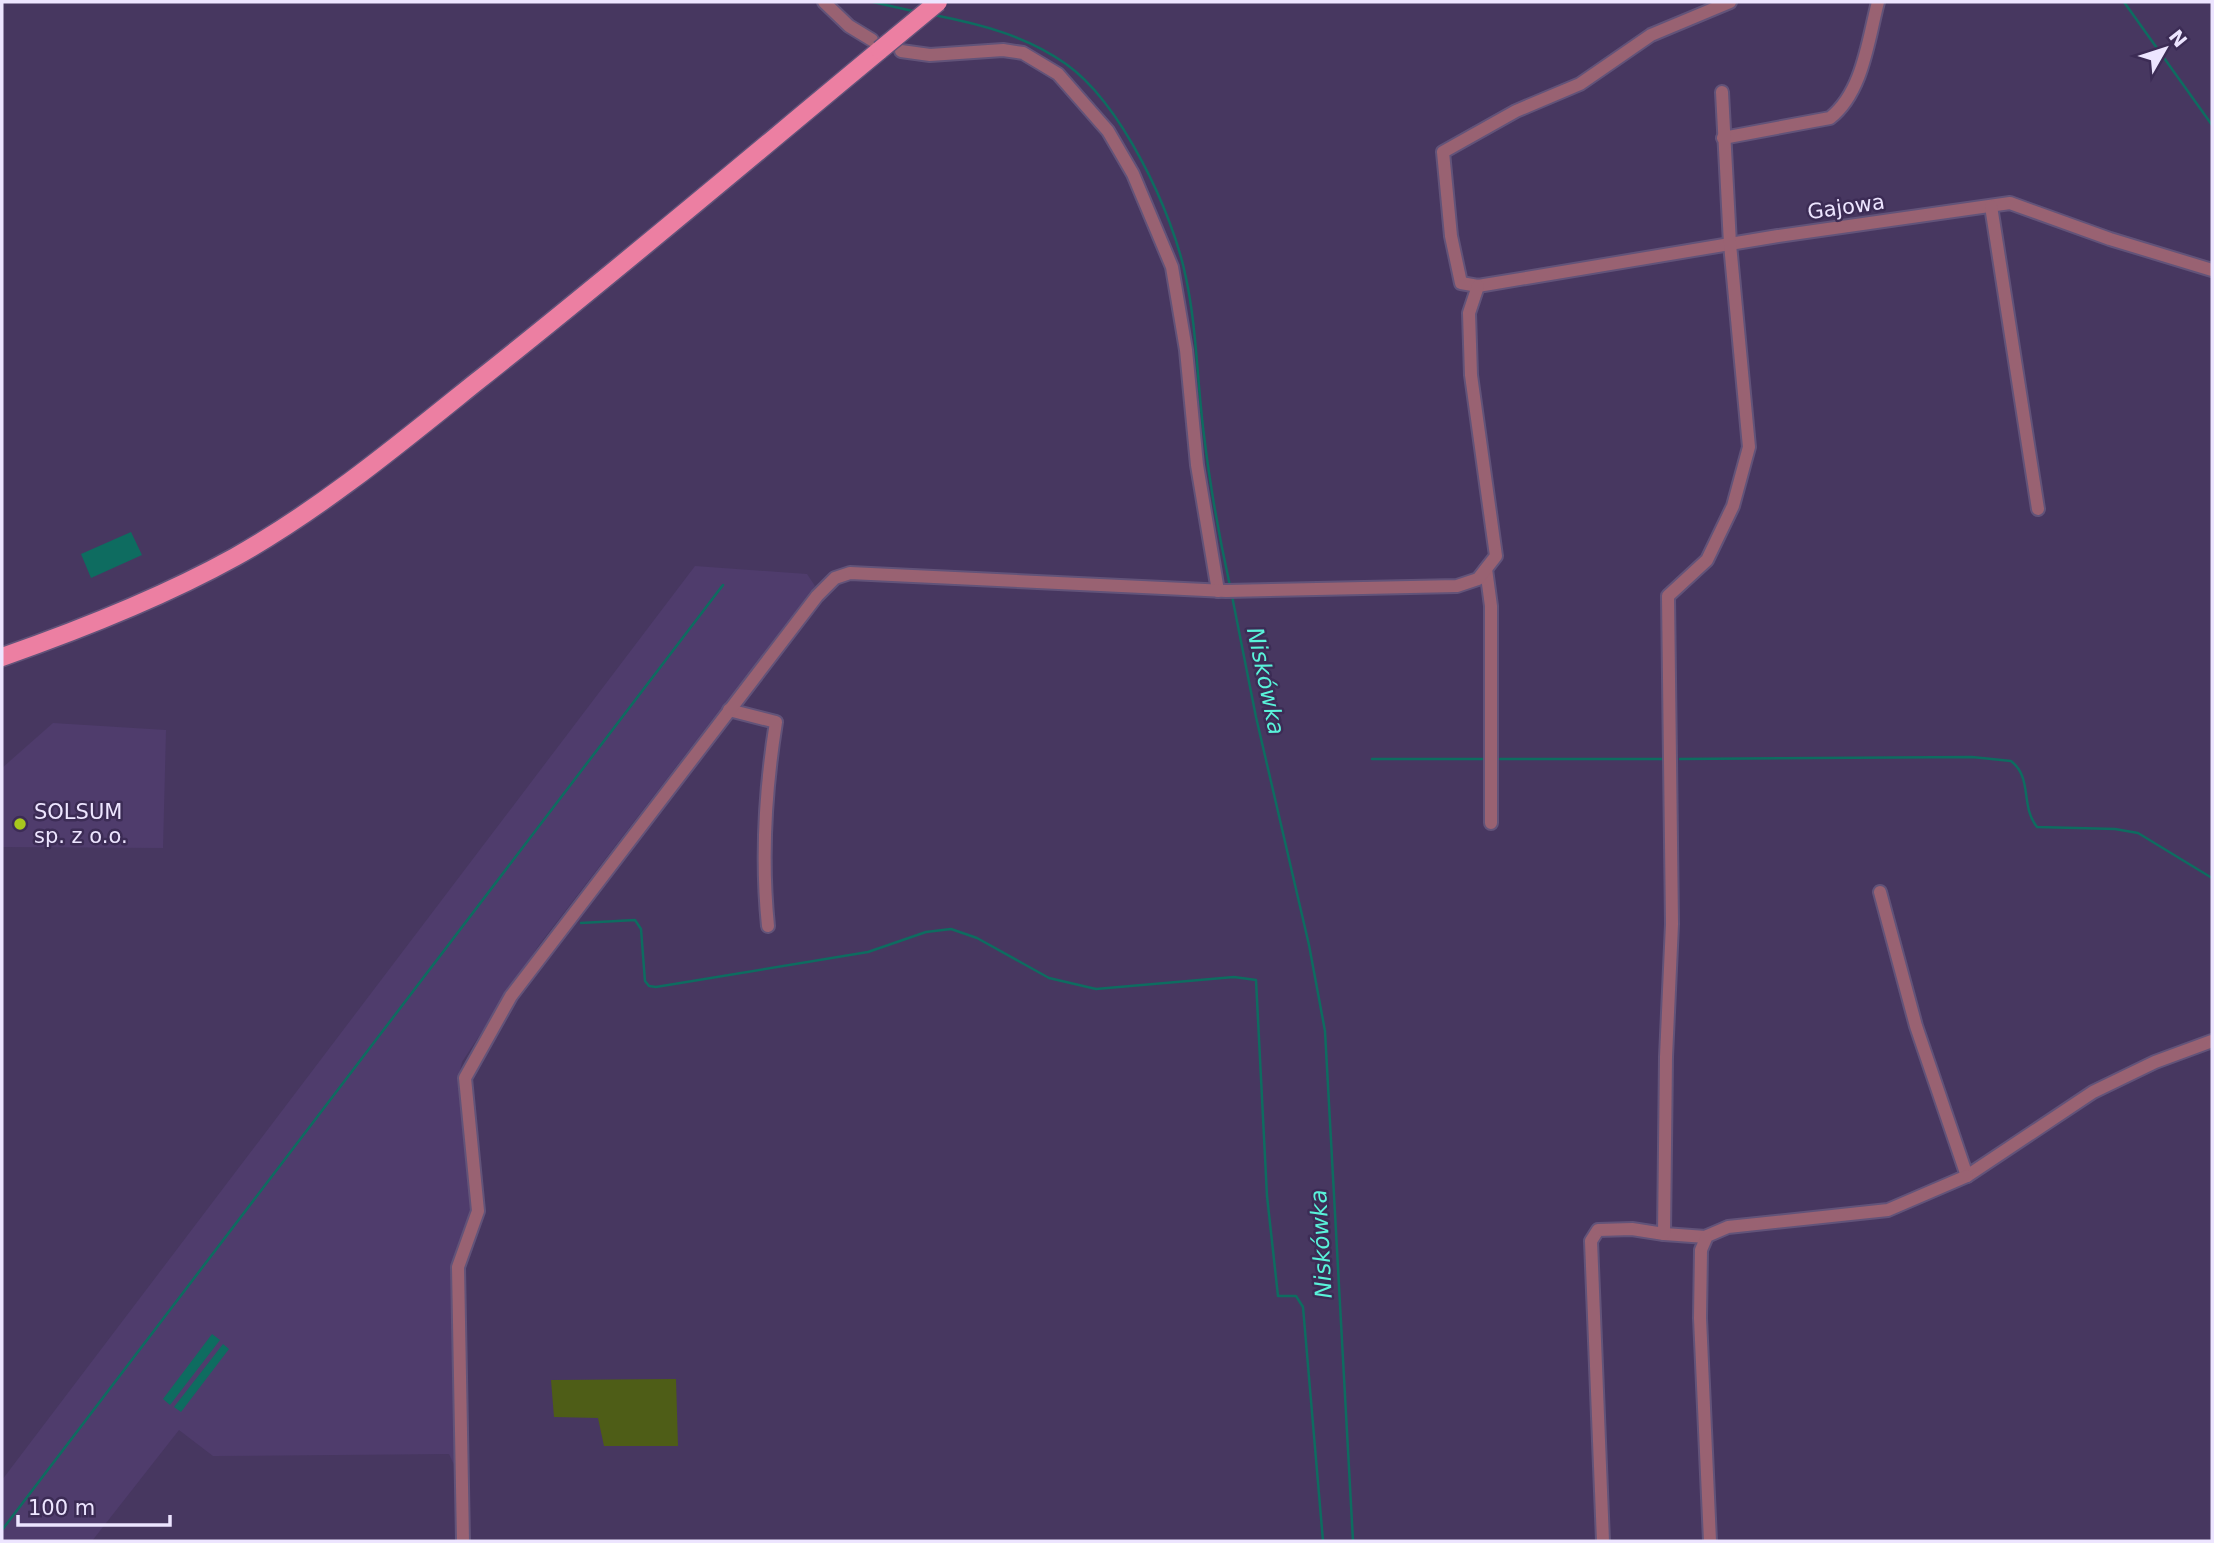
<svg xmlns="http://www.w3.org/2000/svg" width="2214" height="1543" font-family="'DejaVu Sans',sans-serif">
	<rect width="100%" height="100%" fill="#473760"/>
	<g fill="#4f3c6c">
		<path d="M 695,566 L 807,574 L 815,586 L 539,945 L 462,1062 L 458,1080 L 472,1204 L 455,1263 L 456,1469 L 449,1454 L 213,1456 L 179,1430 L 92,1541 L 2,1541 L 2,1480 Z"/>
		<path d="M 53,723 L 166,730 L 163,848 L 2,847 L 2,768 Z"/>
	</g>
	<path fill="#4e5d17" d="M 676,1379 L 678,1446 L 604,1446 L 598,1418 L 554,1417 L 551,1380 Z"/>
	<g fill="#0e6c60">
		<path d="M 131,532 L 142,555 L 91,578 L 81,554 Z"/>
		<path d="M 212,1334 L 220,1340 L 170,1405 L 163,1399 Z"/>
		<path d="M 223,1344 L 229,1349 L 181,1412 L 174,1407 Z"/>
	</g>
	<g fill="none" stroke-linecap="round" stroke-linejoin="round">
		<g stroke="#0e6c60" stroke-width="2.5">
			<path d="M 873,2 L 917,12"/>
			<path d="M 2124,2 L 2212,125"/>
			<path d="M 934,15 C 980,24 1027,36 1066,64 C 1121,103 1173,212 1186,278 C 1197,329 1197,383 1204,435 C 1210,486 1219,536 1230,586"/>
			<path d="M 1232,596 L 1256,717 L 1309,945 L 1325,1031 L 1353,1541"/>
			<path d="M 1372,759 L 1482,759"/>
			<path d="M 1500,759 L 1663,759"/>
			<path d="M 1680,759 L 1972,757 L 2011,761 C 2033,778 2020,806 2037,827 L 2115,829 L 2138,833 L 2212,878"/>
			<path d="M 581,923 L 635,920 L 641,929 L 645,981 L 649,986 L 656,987 L 868,952 L 926,932 L 951,929 L 977,938 L 1049,978 L 1096,989 L 1234,977 L 1256,980 L 1267,1196 L 1278,1296 L 1296,1296 L 1303,1307 L 1323,1541"/>
			<path d="M 2,1530 L 723,585"/>
		</g>
		<defs>
			<g id="street">
				<path d="M 824,2 L 849,26 L 872,40"/>
				<path d="M 1730,2 L 1651,35 L 1580,84 L 1516,111 L 1443,152 L 1451,236 L 1461,283 L 1478,286 L 1778,236 L 2010,203 L 2110,239 L 2212,270"/>
				<path d="M 901,51 L 930,55 L 1003,50 L 1023,53 L 1058,74 L 1108,131 L 1133,174 L 1172,267 L 1186,350 L 1197,465 L 1218,591"/>
				<path d="M 1723,138 L 1830,118 C 1863,92 1868,40 1878,2"/>
				<path d="M 1991,206 L 2038,509"/>
				<path d="M 1486,569 L 1491,606 L 1491,823"/>
				<path d="M 729,710 L 776,722 C 765,791 761,857 768,926"/>
				<path d="M 1880,892 L 1916,1026 L 1967,1176 L 2093,1092 L 2155,1062 L 2212,1041"/>
				<path d="M 1664,1234 L 1706,1237"/>
				<path d="M 463,1541 L 458,1267 L 478,1211 L 465,1078 L 511,996 L 817,596 L 835,578 L 850,573 L 1226,591 L 1457,586 L 1478,579 L 1496,556 L 1471,375 L 1469,313 L 1478,286"/>
				<path d="M 1603,1541 L 1591,1241 L 1598,1230 L 1632,1229 L 1664,1234 L 1666,1057 L 1672,924 L 1668,596 L 1707,560 L 1733,506 L 1749,447 L 1730,244 L 1722,92"/>
				<path d="M 1710,1541 L 1700,1318 L 1701,1250 L 1707,1236 L 1728,1227 L 1888,1210 L 1967,1176"/>
			</g>
			<path id="primary" d="M 2,657 C 82,629 161,598 235,557 C 322,508 398,445 475,383 C 612,275 746,161 880,50"/>
		</defs>
		<use href="#street" stroke="#625379" stroke-width="16"/>
		<use href="#primary" stroke="#625379" stroke-width="21"/>
		<use href="#street" stroke="#996272" stroke-width="12"/>
		<use href="#primary" stroke="#ec7fa2" stroke-width="18"/>
		<defs>
			<path id="primary-bridge" d="M 880,50 L 938,2"/>
		</defs>
		<use href="#primary-bridge" stroke="#625379" stroke-width="21" stroke-linecap="butt"/>
		<use href="#primary-bridge" stroke="#ec7fa2" stroke-width="18"/>
	</g>
	<circle fill="#a8c71d" stroke="#3c2c55" stroke-width="2.5" cx="20" cy="824" r="7"/>
	<g text-anchor="middle" stroke-width="5" stroke-linejoin="round" paint-order="stroke">
		<g font-size="21" fill="#ede5ff" stroke="#3c2c55">
			<text transform="translate(1846 207) rotate(-8)" y="7">Gajowa</text>
		</g>
		<g font-size="21" fill="#ede5ff" stroke="#3c2c55" text-anchor="start">
			<text x="34" y="819">SOLSUM<tspan x="34" dy="24">sp. z o.o.</tspan></text>
		</g>
		<g font-size="23" font-style="italic" fill="#59f3da" stroke="#3c2c55">
			<text transform="translate(1266 681) rotate(78)" y="8">Niskówka</text>
			<text transform="translate(1321 1244) rotate(-93)" y="8">Niskówka</text>
		</g>
	</g>
	<rect width="2214" height="1543" fill="none" stroke="#ede5ff" stroke-width="7"/>
	<g transform="translate(2165 49) rotate(51)" stroke="#3c2c55" stroke-width="5" paint-order="stroke">
	<path d="M0-5L12 26L0 18L-12 26Z" fill="#ede5ff"/>
	<text y="-10" font-size="19" font-weight="bold" text-anchor="middle" fill="#ede5ff">N</text>
	</g>
	<path d="M18 1515v10h152v-10" fill="none" stroke="#ede5ff" stroke-width="3.5"/>
	<text x="28" y="1515" font-size="21" fill="#ede5ff" stroke="#3c2c55" stroke-width="5" paint-order="stroke">100 m</text>
</svg>
